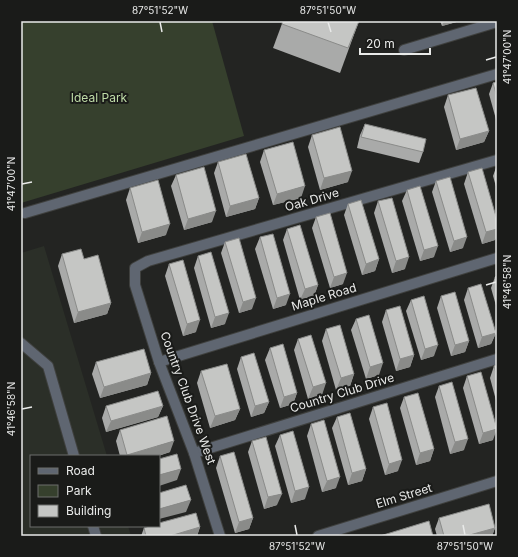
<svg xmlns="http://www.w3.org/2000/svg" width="518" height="557" font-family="Inter,sans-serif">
	<rect width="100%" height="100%" fill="#232422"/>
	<path fill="#2b2f28" d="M 44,246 L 107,456 L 31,456 L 31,526 L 128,526 L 131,536 L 21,536 L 21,253 Z"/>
	<path fill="#36402d" d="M 21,21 L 212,21 L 244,136 L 21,203 Z"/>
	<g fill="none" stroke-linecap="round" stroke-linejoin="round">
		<defs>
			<g id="minor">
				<path d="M 404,50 L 497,22"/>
				<path d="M 25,213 L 497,74"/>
				<path d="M 21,343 L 48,366 L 74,456"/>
				<path d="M 159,362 L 497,258"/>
				<path d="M 194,453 L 497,359"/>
				<path d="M 93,526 L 96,536"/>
				<path d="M 220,536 L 194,453 L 159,362 L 135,285 L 135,268 L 148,261 L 497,160"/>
				<path d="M 318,536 L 497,481"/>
			</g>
		</defs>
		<use href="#minor" stroke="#3f403e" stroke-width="12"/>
		<use href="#minor" stroke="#5f6671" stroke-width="10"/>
	</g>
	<g fill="#a9aaa9">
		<path d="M 283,21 L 359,21 L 340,73 L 273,48 Z"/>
		<path d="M 440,21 L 460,21 L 442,26 Z"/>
		<path d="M 497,82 L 497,123 L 489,94 L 493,83 Z"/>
		<path d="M 448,95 L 489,131 L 484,142 L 456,150 L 444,107 Z"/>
		<path d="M 365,124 L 423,152 L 419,163 L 357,148 L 360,135 Z"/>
		<path d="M 312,135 L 348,182 L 320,190 L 308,147 Z"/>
		<path d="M 264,150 L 301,198 L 273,205 L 260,162 Z"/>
		<path d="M 218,162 L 259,198 L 255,209 L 226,217 L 214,173 Z"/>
		<path d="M 497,165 L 497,190 L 493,176 Z"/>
		<path d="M 468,172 L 497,220 L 497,235 L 495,240 L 482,244 L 464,184 Z"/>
		<path d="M 176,175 L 212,222 L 184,230 L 171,186 Z"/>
		<path d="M 436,181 L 463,248 L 450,252 L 432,192 Z"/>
		<path d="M 130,188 L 166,235 L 138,243 L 126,200 Z"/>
		<path d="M 407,190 L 434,257 L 420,261 L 402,201 Z"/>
		<path d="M 378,201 L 405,269 L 392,273 L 374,213 Z"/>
		<path d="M 348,204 L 379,259 L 375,271 L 362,275 L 344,215 Z"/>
		<path d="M 316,217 L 343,284 L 330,288 L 312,228 Z"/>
		<path d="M 287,229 L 318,285 L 314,296 L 300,300 L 283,240 Z"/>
		<path d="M 260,237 L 286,305 L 273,309 L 255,249 Z"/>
		<path d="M 225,242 L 252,309 L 239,313 L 221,253 Z"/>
		<path d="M 62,254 L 84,259 L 111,303 L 107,314 L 74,323 L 58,266 Z"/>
		<path d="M 198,256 L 225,324 L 211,328 L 194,268 Z"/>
		<path d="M 169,264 L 196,332 L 183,336 L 165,276 Z"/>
		<path d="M 497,276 L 497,309 L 491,288 L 495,277 Z"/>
		<path d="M 468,288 L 496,333 L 491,344 L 478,348 L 464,300 Z"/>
		<path d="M 441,296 L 469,341 L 465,352 L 451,356 L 437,308 Z"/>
		<path d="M 411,300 L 434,356 L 421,360 L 406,311 Z"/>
		<path d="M 386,310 L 414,355 L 410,367 L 396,371 L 382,322 Z"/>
		<path d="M 356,319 L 379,375 L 366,379 L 351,330 Z"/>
		<path d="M 326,329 L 354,374 L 350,386 L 336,390 L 322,341 Z"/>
		<path d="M 298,339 L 322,395 L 308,399 L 294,350 Z"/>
		<path d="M 270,348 L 297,393 L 293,404 L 280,408 L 265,360 Z"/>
		<path d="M 241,357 L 269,402 L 264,413 L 251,417 L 237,369 Z"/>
		<path d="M 96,362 L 151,373 L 147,385 L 100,398 L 92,374 Z"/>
		<path d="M 497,365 L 497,404 L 490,378 L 494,366 Z"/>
		<path d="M 201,371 L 240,409 L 235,420 L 210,428 L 197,383 Z"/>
		<path d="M 467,376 L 493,440 L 479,444 L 463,388 Z"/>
		<path d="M 439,386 L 464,450 L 450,454 L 435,397 Z"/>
		<path d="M 404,397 L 434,449 L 430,461 L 416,465 L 400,408 Z"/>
		<path d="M 106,406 L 163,406 L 158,417 L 106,432 L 102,418 Z"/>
		<path d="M 373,407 L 398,471 L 385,475 L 369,419 Z"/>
		<path d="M 337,417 L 366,469 L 362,481 L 348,485 L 332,428 Z"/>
		<path d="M 311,424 L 336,488 L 322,492 L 307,436 Z"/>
		<path d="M 120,430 L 170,452 L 158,456 L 120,456 L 116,441 Z"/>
		<path d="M 280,435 L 305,499 L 291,503 L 275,446 Z"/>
		<path d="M 252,441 L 277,505 L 264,509 L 248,452 Z"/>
		<path d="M 220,456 L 253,518 L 249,529 L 235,533 L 216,468 Z"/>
		<path d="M 439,518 L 495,528 L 492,536 L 437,536 L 435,529 Z"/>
		<path d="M 200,527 L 197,536 L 141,536 L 144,528 Z"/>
	</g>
	<g fill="#8a8b89">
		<path d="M 444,21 L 460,21 L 442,26 Z"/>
		<path d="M 489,131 L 484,142 L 456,150 L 460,139 Z"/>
		<path d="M 352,171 L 348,182 L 320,190 L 324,178 Z"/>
		<path d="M 305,186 L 301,198 L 273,205 L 277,194 Z"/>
		<path d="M 259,198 L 255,209 L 226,217 L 230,206 Z"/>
		<path d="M 216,211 L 212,222 L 184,230 L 188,219 Z"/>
		<path d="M 170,224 L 166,235 L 138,243 L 142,232 Z"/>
		<path d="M 497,229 L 497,235 L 495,240 L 482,244 L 486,232 Z"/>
		<path d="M 467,237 L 463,248 L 450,252 L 454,241 Z"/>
		<path d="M 438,246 L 434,257 L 420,261 L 424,250 Z"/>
		<path d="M 409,257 L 405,269 L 392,273 L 396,261 Z"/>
		<path d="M 379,259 L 375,271 L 362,275 L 366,264 Z"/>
		<path d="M 347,273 L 343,284 L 330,288 L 334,277 Z"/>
		<path d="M 318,285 L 314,296 L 300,300 L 305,289 Z"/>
		<path d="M 290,294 L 286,305 L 273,309 L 277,298 Z"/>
		<path d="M 256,298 L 252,309 L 239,313 L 243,302 Z"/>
		<path d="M 111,303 L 107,314 L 74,323 L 78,312 Z"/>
		<path d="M 229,313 L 225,324 L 211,328 L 215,317 Z"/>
		<path d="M 200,320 L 196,332 L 183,336 L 187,324 Z"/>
		<path d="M 496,333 L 491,344 L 478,348 L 482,337 Z"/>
		<path d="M 469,341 L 465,352 L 451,356 L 455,345 Z"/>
		<path d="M 438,345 L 434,356 L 421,360 L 425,349 Z"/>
		<path d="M 414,355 L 410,367 L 396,371 L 400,359 Z"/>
		<path d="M 383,363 L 379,375 L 366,379 L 370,367 Z"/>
		<path d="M 151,373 L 147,385 L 100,398 L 104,387 Z"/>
		<path d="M 354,374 L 350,386 L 336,390 L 341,378 Z"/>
		<path d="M 326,383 L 322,395 L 308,399 L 313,387 Z"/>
		<path d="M 297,393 L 293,404 L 280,408 L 284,397 Z"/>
		<path d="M 269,402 L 264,413 L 251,417 L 255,406 Z"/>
		<path d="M 163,406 L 158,417 L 106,432 L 111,421 Z"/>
		<path d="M 240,409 L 235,420 L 210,428 L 215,416 Z"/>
		<path d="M 497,429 L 493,440 L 479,444 L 483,433 Z"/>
		<path d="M 468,439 L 464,450 L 450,454 L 455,442 Z"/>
		<path d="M 174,441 L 170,452 L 158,456 L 127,456 L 127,455 Z"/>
		<path d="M 434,449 L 430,461 L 416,465 L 420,453 Z"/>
		<path d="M 402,460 L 398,471 L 385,475 L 389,464 Z"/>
		<path d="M 181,469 L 177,480 L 159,486 L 159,475 Z"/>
		<path d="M 366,469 L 362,481 L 348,485 L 352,473 Z"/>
		<path d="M 340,477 L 336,488 L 322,492 L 327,481 Z"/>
		<path d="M 309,487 L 305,499 L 291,503 L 295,491 Z"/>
		<path d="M 282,494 L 277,505 L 264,509 L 268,497 Z"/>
		<path d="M 191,500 L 186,512 L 159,519 L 159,509 Z"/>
		<path d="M 253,518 L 249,529 L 235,533 L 239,522 Z"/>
		<path d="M 200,527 L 197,536 L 170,536 Z"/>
		<path d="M 495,528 L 492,536 L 466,536 Z"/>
	</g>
	<g fill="#c5c6c4" stroke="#8a8b89">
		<path d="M 283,21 L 359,21 L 348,48 L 282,24 Z"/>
		<path d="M 497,82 L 497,97 L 493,83 Z"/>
		<path d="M 476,88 L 489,131 L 460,139 L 448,95 Z"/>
		<path d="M 365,124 L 426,139 L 423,152 L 361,137 Z"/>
		<path d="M 340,127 L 352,171 L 324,178 L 312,135 Z"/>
		<path d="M 293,142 L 305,186 L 277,194 L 264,150 Z"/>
		<path d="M 246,154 L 259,198 L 230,206 L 218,162 Z"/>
		<path d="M 204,167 L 216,211 L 188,219 L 176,175 Z"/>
		<path d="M 482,168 L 497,220 L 497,229 L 486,232 L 468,172 Z"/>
		<path d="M 450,177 L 467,237 L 454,241 L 436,181 Z"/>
		<path d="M 158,180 L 170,224 L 142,232 L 130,188 Z"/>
		<path d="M 420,186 L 438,246 L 424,250 L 407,190 Z"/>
		<path d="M 392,198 L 409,257 L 396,261 L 378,201 Z"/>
		<path d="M 361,200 L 379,259 L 366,264 L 348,204 Z"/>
		<path d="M 330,213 L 347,273 L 334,277 L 316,217 Z"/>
		<path d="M 300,225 L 318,285 L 305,289 L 287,229 Z"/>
		<path d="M 273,234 L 290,294 L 277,298 L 260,237 Z"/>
		<path d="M 239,238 L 256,298 L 243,302 L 225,242 Z"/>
		<path d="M 81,249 L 84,259 L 98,255 L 111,303 L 78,312 L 62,254 Z"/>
		<path d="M 211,252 L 229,313 L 215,317 L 198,256 Z"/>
		<path d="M 183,260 L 200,320 L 187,324 L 169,264 Z"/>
		<path d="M 497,276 L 497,283 L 495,277 Z"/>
		<path d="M 481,284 L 496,333 L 482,337 L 468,288 Z"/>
		<path d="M 455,292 L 469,341 L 455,345 L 441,296 Z"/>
		<path d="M 424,296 L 438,345 L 425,349 L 411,300 Z"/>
		<path d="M 400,306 L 414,355 L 400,359 L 386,310 Z"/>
		<path d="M 369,315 L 383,363 L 370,367 L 356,319 Z"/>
		<path d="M 340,325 L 354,374 L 341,378 L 326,329 Z"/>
		<path d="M 311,335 L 326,383 L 313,387 L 298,339 Z"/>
		<path d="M 283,344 L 297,393 L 284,397 L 270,348 Z"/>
		<path d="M 144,349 L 151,373 L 104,387 L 96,362 Z"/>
		<path d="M 254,353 L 269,402 L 255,406 L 241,357 Z"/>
		<path d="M 227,364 L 240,409 L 215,416 L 201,371 Z"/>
		<path d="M 497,365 L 497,377 L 494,366 Z"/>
		<path d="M 481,372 L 497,429 L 483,433 L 467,376 Z"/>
		<path d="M 452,382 L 468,439 L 455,442 L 439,386 Z"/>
		<path d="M 158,391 L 163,406 L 111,421 L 106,406 Z"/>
		<path d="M 418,393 L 434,449 L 420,453 L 404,397 Z"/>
		<path d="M 387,403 L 402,460 L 389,464 L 373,407 Z"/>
		<path d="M 350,413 L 366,469 L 352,473 L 337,417 Z"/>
		<path d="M 167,416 L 174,441 L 127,455 L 120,430 Z"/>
		<path d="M 324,420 L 340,477 L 327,481 L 311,424 Z"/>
		<path d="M 293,431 L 309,487 L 295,491 L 280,435 Z"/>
		<path d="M 266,437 L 282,494 L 268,497 L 252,441 Z"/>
		<path d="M 234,452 L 253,518 L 239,522 L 220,456 Z"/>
		<path d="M 177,454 L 181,469 L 159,475 L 159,459 Z"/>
		<path d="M 186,485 L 191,500 L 159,509 L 159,493 Z"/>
		<path d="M 489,504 L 495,528 L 466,536 L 444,536 L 439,518 Z"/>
		<path d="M 196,513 L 200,527 L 170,536 L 146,536 L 144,528 L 149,526 L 159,526 L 159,523 Z"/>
		<path d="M 429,521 L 433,536 L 380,536 Z"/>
	</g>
	<path fill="none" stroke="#e9eae9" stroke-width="1.5" d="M 160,22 L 162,32M 328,22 L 331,32M 486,60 L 496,57M 22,184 L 32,182M 486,285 L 496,282M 22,409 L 32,407M 295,525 L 297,535M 463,525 L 465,535"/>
	<g text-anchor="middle" stroke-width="4" stroke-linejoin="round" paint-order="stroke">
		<g font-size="12" fill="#bfdba7" stroke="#1a1b19">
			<text x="99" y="102">Ideal Park</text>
		</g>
		<g font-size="12" fill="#e9eae9" stroke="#1a1b19">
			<text transform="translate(312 200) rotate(-16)" y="4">Oak Drive</text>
			<text transform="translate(324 297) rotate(-17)" y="4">Maple Road</text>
			<text transform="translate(342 393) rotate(-17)" y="4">Country Club Drive</text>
			<text transform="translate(188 398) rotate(70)" y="4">Country Club Drive West</text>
			<text transform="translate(404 496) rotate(-17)" y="4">Elm Street</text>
		</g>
	</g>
	<rect width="518" height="557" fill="none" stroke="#1a1b19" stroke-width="44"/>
	<rect x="30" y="455" width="130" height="72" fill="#1a1b19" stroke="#6d6e6c"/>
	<rect x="38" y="468" width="20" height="6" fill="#5f6671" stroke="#6d6e6c"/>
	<text x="66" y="475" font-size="12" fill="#e9eae9">Road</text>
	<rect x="38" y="485" width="20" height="12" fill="#36402d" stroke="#6d6e6c"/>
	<text x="66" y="495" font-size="12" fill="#e9eae9">Park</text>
	<rect x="38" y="505" width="20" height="12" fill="#c5c6c4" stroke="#6d6e6c"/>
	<text x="66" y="515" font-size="12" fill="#e9eae9">Building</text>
	<path d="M360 48v6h70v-6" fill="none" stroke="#e9eae9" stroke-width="2"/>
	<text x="366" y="48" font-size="12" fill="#e9eae9" stroke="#1a1b19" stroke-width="3" paint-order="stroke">20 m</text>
	<rect x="22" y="22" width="474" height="513" fill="none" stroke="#e9eae9" stroke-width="1.5"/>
	<g font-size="10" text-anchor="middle" fill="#e9eae9">
		<text x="160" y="14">87°51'52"W</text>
		<text x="328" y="14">87°51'50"W</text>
		<text transform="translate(507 57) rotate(-90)" y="4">41°47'00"N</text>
		<text transform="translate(11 184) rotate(-90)" y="4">41°47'00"N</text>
		<text transform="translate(507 282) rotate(-90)" y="4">41°46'58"N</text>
		<text transform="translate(11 409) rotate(-90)" y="4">41°46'58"N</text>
		<text x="297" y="550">87°51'52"W</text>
		<text x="465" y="550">87°51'50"W</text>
	</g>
</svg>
